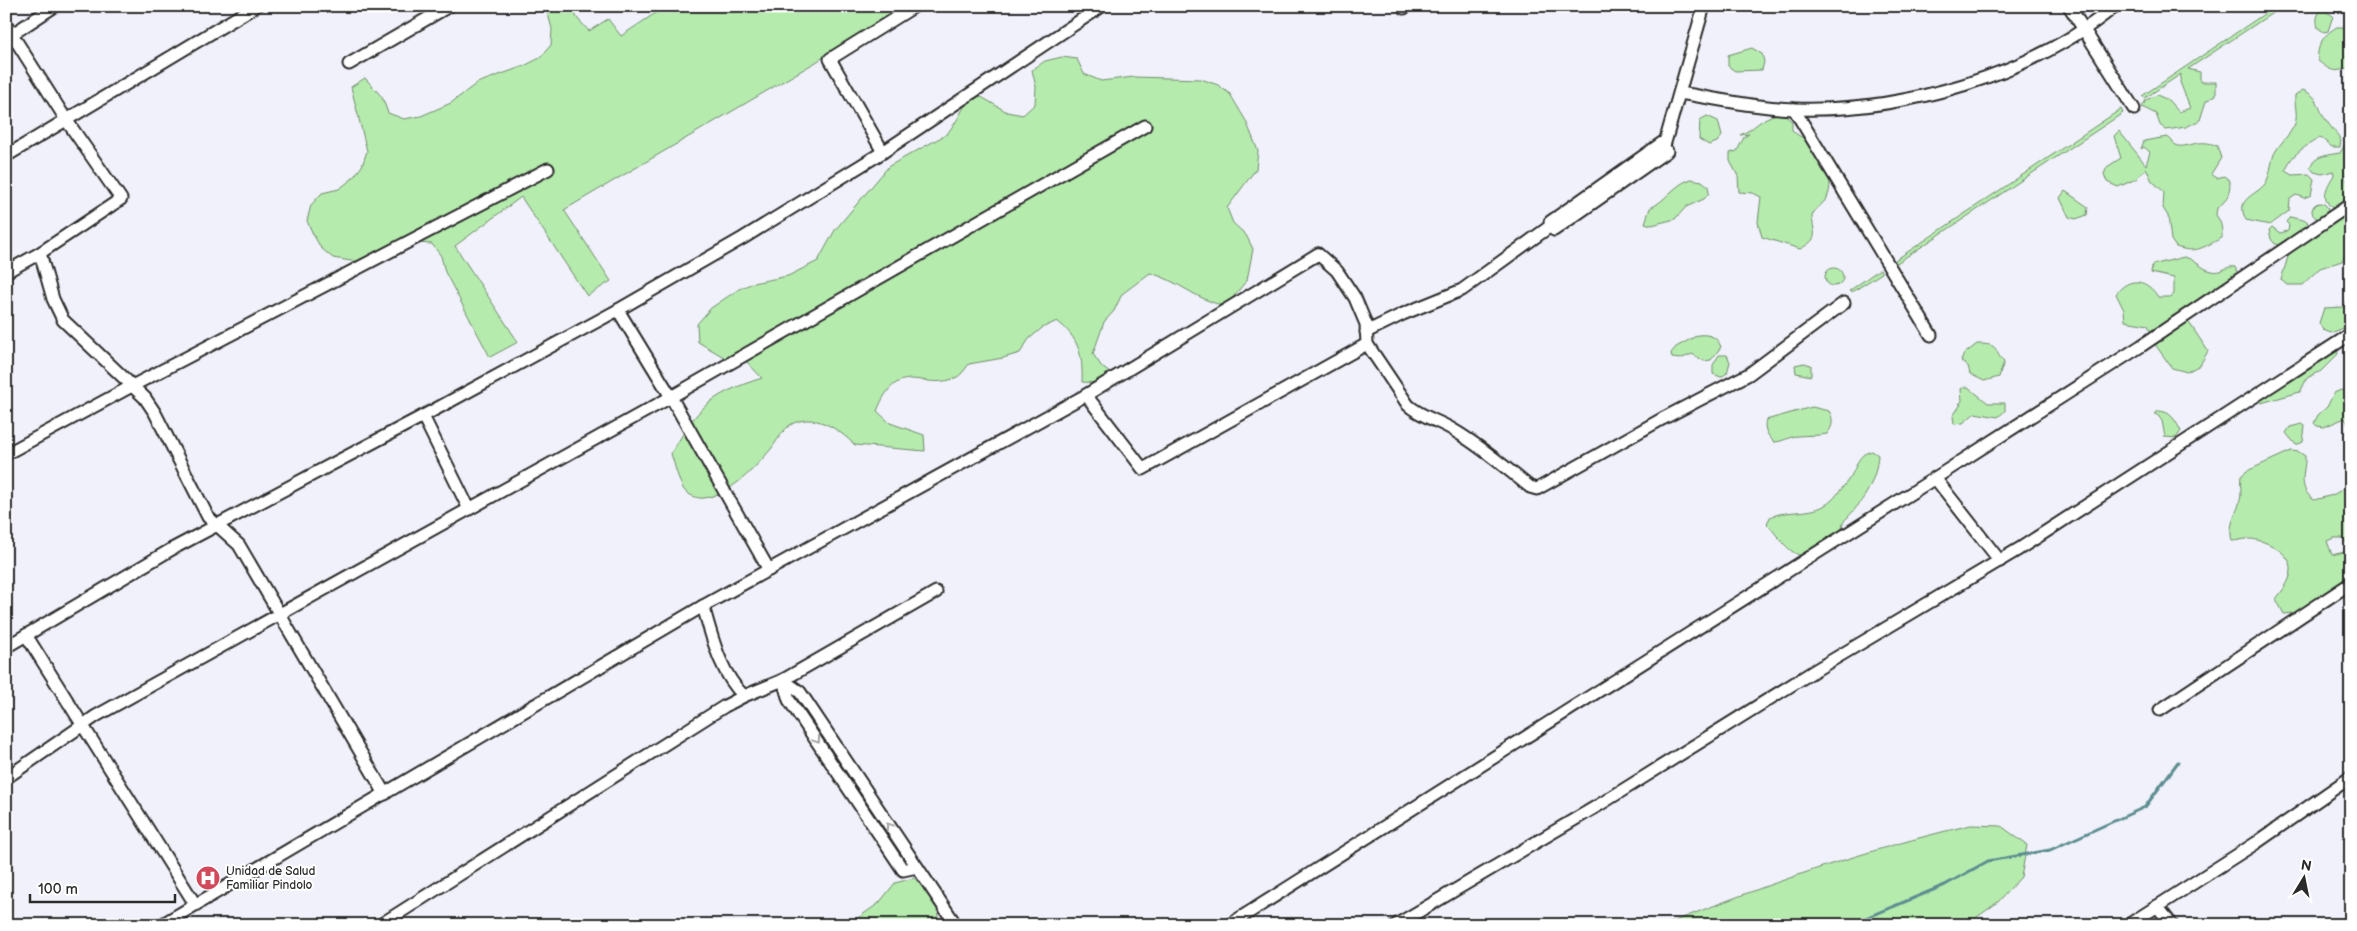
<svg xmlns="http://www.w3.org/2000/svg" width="2357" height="931" font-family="'Balsamiq Sans',sans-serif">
	<rect width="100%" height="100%" fill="#f0f1fa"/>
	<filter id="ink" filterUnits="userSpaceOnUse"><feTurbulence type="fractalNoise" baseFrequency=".02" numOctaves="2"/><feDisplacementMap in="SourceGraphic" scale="10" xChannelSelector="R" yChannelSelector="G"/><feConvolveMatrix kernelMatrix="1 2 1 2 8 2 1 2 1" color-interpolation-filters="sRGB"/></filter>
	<g filter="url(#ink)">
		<g fill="#b5ebad" stroke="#708b6c" fill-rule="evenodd">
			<path d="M 546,6 L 572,6 L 577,18 L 589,31 L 608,19 L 621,36 L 660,10 L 660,6 L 906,6 L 816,62 L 564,210 L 611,281 L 587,296 L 521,197 L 455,246 L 518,342 L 490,357 L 445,272 L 441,256 L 432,244 L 415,243 L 366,261 L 351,261 L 333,258 L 321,248 L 313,234 L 307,221 L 311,205 L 322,193 L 339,189 L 352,179 L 362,166 L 367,151 L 351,87 L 365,78 L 382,97 L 388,113 L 404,119 L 421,116 L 451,103 L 477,83 L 524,66 L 540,58 L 551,45 L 552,29 Z"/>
			<path d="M 2276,6 L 2283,6 L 2188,69 L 2200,72 L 2200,82 L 2216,82 L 2216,95 L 2206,101 L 2200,120 L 2186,127 L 2166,130 L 2160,125 L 2156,114 L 2142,107 L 2146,100 L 2157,95 L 2168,100 L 2179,112 L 2190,108 L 2180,82 L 2181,74 L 2145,98 L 2142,96 Z"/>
			<path d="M 2323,9 L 2333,16 L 2328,31 L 2324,32 L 2318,28 C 2316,20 2316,14 2323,9 Z"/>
			<path d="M 2337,27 L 2351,27 L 2351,66 C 2335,74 2331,71 2318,61 C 2316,46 2324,34 2337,27 Z"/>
			<path d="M 1752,48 L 1762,54 L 1764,62 L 1762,70 L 1735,71 L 1728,66 L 1728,55 Z"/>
			<path d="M 1062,57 L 1077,59 L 1084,74 L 1101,81 L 1134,77 L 1201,79 L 1218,85 L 1230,94 L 1246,121 L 1258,151 L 1256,169 L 1227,208 L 1233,223 L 1246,235 L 1253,249 L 1247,280 L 1226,306 C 1197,301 1178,280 1150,273 L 1122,294 L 1114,311 L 1104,322 L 1093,354 L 1102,367 L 1115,377 L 1097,383 L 1082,382 C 1083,355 1079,338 1057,321 L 1042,328 L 1029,339 L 1020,353 L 1003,358 L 969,364 C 965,369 961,376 955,378 C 923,392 899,356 877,411 L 890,423 L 924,435 L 925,451 L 855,445 C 838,429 814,411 790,425 C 783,430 776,442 771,449 C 755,468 730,495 704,498 C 698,499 688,495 684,490 C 678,480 675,465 671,454 C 698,407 709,395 762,378 L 747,362 L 729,360 L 698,342 L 697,324 L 711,308 L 739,289 L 753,283 L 788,276 L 818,261 L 835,230 L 889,166 L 947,134 L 957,120 L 965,105 L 978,95 L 1007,112 L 1023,115 L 1035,104 L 1036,87 L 1032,70 L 1045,61 Z"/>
			<path d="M 2303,90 C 2321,98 2316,106 2326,120 C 2330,127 2337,133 2341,140 L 2340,147 L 2332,147 L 2320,137 C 2308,146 2289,154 2286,171 L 2293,175 L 2309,174 L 2314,179 L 2311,195 L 2304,198 L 2296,195 L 2290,199 L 2289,211 L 2270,225 L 2246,220 C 2235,198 2254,197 2265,184 C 2270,177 2271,163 2274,154 C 2279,144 2289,136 2294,126 C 2299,116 2294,105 2295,95 Z"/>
			<path d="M 2121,109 L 2123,113 L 1897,263 L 1894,261 Z"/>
			<path d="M 1777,114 L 1786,115 L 1792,122 L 1792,130 C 1801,139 1813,142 1821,149 C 1830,159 1833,186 1827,198 C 1823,204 1816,208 1812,215 C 1813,234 1821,238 1800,249 L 1762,237 L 1758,222 L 1761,197 L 1753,193 L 1739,192 L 1738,176 L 1730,161 L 1730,153 L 1737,151 L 1744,137 L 1749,134 L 1740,135 C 1755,129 1760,118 1777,114 Z"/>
			<path d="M 1707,116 L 1718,121 L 1722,136 L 1717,142 L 1709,145 L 1699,139 L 1700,120 Z"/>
			<path d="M 2119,131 L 2146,165 L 2150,152 L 2144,147 L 2141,149 L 2144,141 L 2167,137 C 2172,139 2172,143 2176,145 C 2185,150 2199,137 2217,146 L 2221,158 L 2211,174 L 2217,178 L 2224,176 L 2230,181 C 2230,194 2227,201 2217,208 L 2216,215 C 2222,223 2222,228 2222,238 C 2203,247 2197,254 2176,247 L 2171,240 L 2168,216 L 2163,208 L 2164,192 L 2152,181 L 2146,168 L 2136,179 L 2118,187 L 2107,182 L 2104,174 L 2107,167 L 2121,158 L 2114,136 Z"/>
			<path d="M 2351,143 L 2351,169 L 2344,176 L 2351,186 L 2351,193 L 2339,209 L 2331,207 C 2320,196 2328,185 2334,175 L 2333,171 L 2322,174 L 2314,172 L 2310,167 C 2315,155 2329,155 2340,153 L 2344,146 Z"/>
			<path d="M 1691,179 L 1702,181 L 1708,186 L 1709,193 L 1704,199 L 1686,207 L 1675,219 L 1652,225 L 1645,223 L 1650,208 C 1665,202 1673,185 1691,179 Z"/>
			<path d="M 2065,191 L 2088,207 L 2087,215 L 2076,219 L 2069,217 L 2060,198 Z"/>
			<circle cx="2320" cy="211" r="8"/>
			<path d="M 2290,217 L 2307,221 L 2309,228 L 2283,245 L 2275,244 L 2271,239 L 2269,230 L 2272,227 L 2280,233 L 2288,231 L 2289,225 L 2286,222 Z"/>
			<path d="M 2344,217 L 2350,222 L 2349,246 L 2342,261 L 2320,268 L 2302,285 L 2287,285 L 2281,280 L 2290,250 L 2291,252 C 2302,237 2325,218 2344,217 Z"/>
			<path d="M 2184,257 C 2195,259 2201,269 2212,271 C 2222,274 2226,265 2235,267 L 2238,274 L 2184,319 L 2190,324 L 2208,351 L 2200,365 L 2187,372 L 2172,368 L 2154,343 L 2148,325 L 2125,321 L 2124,310 L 2116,294 C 2129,276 2147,279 2158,297 L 2170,297 L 2174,294 L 2174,278 L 2151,273 L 2152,265 Z"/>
			<circle cx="1834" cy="277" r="9"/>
			<path d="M 1880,269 L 1882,273 L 1852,292 L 1849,291 Z"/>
			<path d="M 2351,289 L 2351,325 L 2331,333 L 2323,330 L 2319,323 L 2324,308 L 2344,307 Z"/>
			<path d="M 1698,335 C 1709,334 1717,336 1721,347 L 1711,360 L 1704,361 L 1692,354 L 1680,359 L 1672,358 L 1671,353 L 1676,347 Z"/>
			<path d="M 1977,344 C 2002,344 1992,350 2004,362 L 1999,377 L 1984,381 L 1970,374 L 1968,366 L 1961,361 L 1964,354 Z"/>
			<path d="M 2337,346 L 2338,354 L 2321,371 L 2307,378 L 2300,392 L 2261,403 L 2255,392 L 2263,383 L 2291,377 Z"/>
			<path d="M 1719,355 L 1727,355 L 1730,362 L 1727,373 L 1721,377 L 1713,374 L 1713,365 Z"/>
			<path d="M 1804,363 L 1811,365 L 1811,376 L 1796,373 L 1795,365 Z"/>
			<path d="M 1964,387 L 1968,387 L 1988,403 L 2005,403 L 2005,411 L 1998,417 L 1975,413 L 1963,423 L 1954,424 L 1953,416 L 1961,404 L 1959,404 L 1962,401 L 1961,389 Z"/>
			<path d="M 2341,390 L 2351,393 L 2351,432 L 2345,418 L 2324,427 L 2317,426 L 2314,423 L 2318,415 L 2327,407 L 2334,393 Z"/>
			<path d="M 1812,407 L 1829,411 C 1834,420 1833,426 1827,434 C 1816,436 1808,435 1798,436 C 1790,436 1783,442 1774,442 C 1768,436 1763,429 1766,420 Z"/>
			<path d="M 2158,411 C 2171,411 2175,420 2181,431 L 2176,438 L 2165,437 L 2162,421 L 2157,414 L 2155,414 Z"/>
			<path d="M 2302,424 L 2305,426 L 2303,442 L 2296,445 L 2286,433 L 2290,427 Z"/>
			<path d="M 1872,451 L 1878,455 C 1876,481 1865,499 1847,518 C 1842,522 1843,526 1841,531 C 1835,545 1814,556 1800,555 C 1788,553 1775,532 1767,524 L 1770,517 C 1791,508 1814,517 1832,500 C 1838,494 1846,483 1851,476 C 1858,464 1857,455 1872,451 Z"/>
			<path d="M 2291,451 L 2299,452 L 2305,456 C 2306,471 2296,487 2314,500 L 2333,495 L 2351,484 L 2351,574 L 2336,589 L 2332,603 L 2301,612 L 2284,614 L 2276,599 C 2282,591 2290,582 2291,571 C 2293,553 2263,538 2247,539 C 2242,539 2237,541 2232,541 C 2227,521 2240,512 2241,493 C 2241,487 2240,482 2241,476 L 2247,471 ZM 2334,538 L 2343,538 L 2349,548 L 2348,551 L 2332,555 L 2327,541 Z"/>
			<path d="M 792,691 L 875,811 L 874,814 L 872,815 L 789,692 Z"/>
			<path d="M 880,822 L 883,822 L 909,863 L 906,865 L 878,823 Z"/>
			<path d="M 1971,825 L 2001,826 L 2027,845 L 2021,877 L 1998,902 L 1966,925 L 1665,925 C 1764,885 1867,849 1971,825 Z"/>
			<path d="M 914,878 L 936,901 L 939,925 L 848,925 L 879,903 L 895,883 Z"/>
		</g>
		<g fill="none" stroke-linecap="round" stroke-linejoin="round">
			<path stroke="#5c8d90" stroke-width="3" d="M 1849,925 L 1945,885 L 1988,861 L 2050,850 L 2145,807 L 2178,762"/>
			<defs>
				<g id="street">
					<path d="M 2069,6 L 2134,109"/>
					<path d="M 1404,8 L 1407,6"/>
					<path d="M 6,25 L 67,121 L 121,199 L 40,253 L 6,272"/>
					<path d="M 8,37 L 55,6"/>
					<path d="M 349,64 L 449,6"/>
					<path d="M 1680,93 C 1718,99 1757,108 1796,109 C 1903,112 2033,75 2115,6"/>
					<path d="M 1794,109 L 1931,335"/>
					<path d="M 1664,146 L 1704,6"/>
					<path d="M 883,152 L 830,59 L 915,6"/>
					<path d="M 6,156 L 256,6"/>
					<path d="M 1550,222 L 1662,143"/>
					<path d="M 1554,230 L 1667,151"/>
					<path d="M 40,253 L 53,299 L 63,320 L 145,398 L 155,413 L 208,517 L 239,545 L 385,794"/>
					<path d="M 618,310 L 671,397 L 769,570"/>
					<path d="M 1366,332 L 1403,314 L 1462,290 L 1552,225"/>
					<path d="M 1086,395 L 1143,469 L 1367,344"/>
					<path d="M 423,416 L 469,509"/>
					<path d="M 6,454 L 132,386 L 548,169"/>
					<path d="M 1935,478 L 2000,561"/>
					<path d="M 703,606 C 712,637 720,673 744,696 L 783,680 L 936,592"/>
					<path d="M 26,635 L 195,904"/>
					<path d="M 6,647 L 172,549 L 423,416 L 618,310 L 743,238 L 883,152 L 1102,6"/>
					<path d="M 783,680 L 800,692 L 956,925"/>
					<path d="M 783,680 L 789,700 L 903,870 L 917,867"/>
					<path d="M 2160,710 L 2351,583"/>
					<path d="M 6,778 L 96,716 L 671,397 L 1145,126"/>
					<path d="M 2157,906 L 2172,925"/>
					<path d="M 161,925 L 703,606 L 1086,395 L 1318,254 L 1337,271 L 1355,298 L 1366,324 L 1367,344 L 1408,405 C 1421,417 1440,421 1455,431 C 1482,447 1506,468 1530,487 L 1537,489 L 1662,419 L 1749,374 L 1844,303"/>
					<path d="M 380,925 L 725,706 L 744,696"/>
					<path d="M 1229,925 L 1935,478 L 2141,346 L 2351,204"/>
					<path d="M 1396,925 L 1599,805 L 1814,671 L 2019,549 L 2351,334"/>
					<path d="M 2128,925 L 2256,843 L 2351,777"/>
				</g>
			</defs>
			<use href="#street" stroke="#2b2b2b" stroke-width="15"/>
			<use href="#street" stroke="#fff" stroke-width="11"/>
		</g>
		<defs><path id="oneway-chevron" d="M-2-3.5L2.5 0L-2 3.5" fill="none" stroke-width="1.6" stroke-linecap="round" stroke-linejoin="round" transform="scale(1.25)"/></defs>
		<g stroke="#a0a0a0">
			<use href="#oneway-chevron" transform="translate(817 740) rotate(56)"/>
			<use href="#oneway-chevron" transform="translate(889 826) rotate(-124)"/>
		</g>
	</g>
	<defs>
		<symbol id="hospital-disc" viewBox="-11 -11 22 22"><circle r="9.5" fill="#d1495b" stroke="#fff"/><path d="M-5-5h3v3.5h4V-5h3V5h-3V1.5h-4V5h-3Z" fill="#fff"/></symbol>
	</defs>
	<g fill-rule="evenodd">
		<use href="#hospital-disc" x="194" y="864" width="28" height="28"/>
	</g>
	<g text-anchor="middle" stroke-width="4" stroke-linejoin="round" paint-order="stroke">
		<g font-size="12" fill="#2b2b2b" stroke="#fff" text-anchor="start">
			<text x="226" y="875">Unidad de Salud<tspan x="226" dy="14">Familiar Pindolo</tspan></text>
		</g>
	</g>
	<rect width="2357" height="931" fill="none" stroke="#fff" stroke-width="25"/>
	<rect x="12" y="12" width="2332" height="906" fill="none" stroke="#2b2b2b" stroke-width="2" filter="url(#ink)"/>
	<g transform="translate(2304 878) rotate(10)" stroke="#ffffff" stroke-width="4" paint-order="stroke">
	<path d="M0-4L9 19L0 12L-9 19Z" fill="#2b2b2b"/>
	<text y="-8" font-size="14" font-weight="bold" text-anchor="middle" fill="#2b2b2b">N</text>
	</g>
	<path d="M30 894v8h145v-8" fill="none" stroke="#2b2b2b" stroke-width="2.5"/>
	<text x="38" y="894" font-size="15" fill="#2b2b2b" stroke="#ffffff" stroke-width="4" paint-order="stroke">100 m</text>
</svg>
